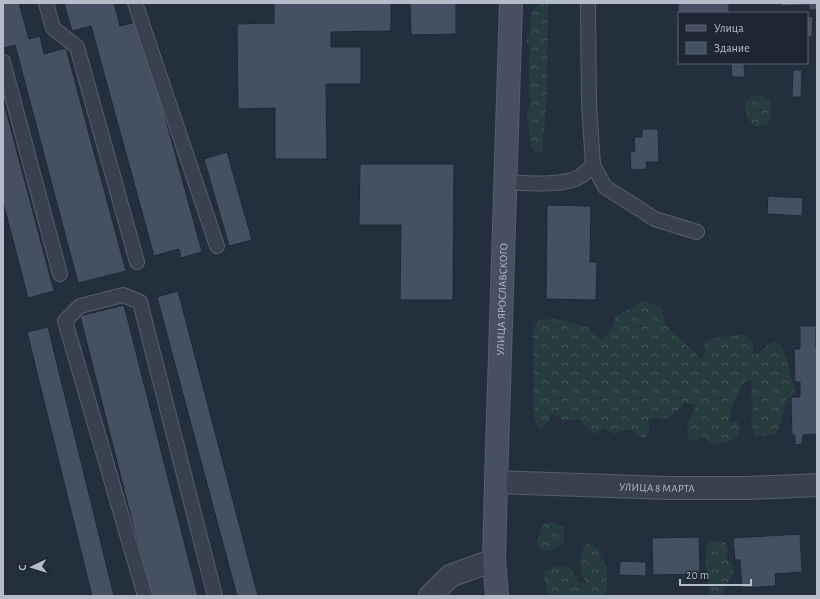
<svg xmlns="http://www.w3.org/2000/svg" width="820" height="599" font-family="'Alegreya Sans',sans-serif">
	<defs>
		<pattern id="forest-crowns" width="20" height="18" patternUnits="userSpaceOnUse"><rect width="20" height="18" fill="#263c3f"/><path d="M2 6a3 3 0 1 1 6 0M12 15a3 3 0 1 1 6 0" fill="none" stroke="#435659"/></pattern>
	</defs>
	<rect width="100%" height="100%" fill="#242f3e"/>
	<g fill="url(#forest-crowns)">
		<path d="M 540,3 L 548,3 L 547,98 L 542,151 L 536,153 L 531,145 L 527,115 L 531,100 L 529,87 L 530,71 L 529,55 L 531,51 L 527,41 L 530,31 L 532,12 Z"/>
		<path d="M 760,95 L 771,101 C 772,110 771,116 767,125 L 757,127 C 745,118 746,116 745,102 L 752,96 Z"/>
		<path d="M 643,301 L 661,307 L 665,324 L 677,337 L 693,350 L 701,360 L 704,352 L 705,342 L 715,338 L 745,334 L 753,344 L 753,356 L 774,341 L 782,347 L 787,360 L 791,378 L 796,392 L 791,397 L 787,399 L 778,430 L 774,435 L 755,436 L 751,422 L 753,408 L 751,394 L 752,379 L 744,382 L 732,406 L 729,423 L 738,422 L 740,429 L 739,436 C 728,444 712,448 702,436 L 695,441 L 688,439 L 687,424 L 696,405 L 685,403 L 677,411 L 668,418 L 655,418 L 648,420 L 650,429 L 645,438 L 638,437 L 632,430 L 622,430 L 614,434 L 603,428 L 597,434 L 588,430 L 580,419 L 565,421 L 551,413 L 549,421 L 540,430 L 534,419 L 533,330 L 538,320 L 554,319 L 571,322 L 587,327 L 599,339 L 609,334 L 616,316 Z"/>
		<path d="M 553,522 L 564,528 L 564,542 C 557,548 550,552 541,550 C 534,542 537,542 540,533 C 543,524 543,523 553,522 Z"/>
		<path d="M 709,541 L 721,541 L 727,544 L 728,554 L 726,560 L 730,562 L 733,565 L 733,573 L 722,594 L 711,596 L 708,587 L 708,577 L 706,568 L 706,549 Z"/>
		<path d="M 590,543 L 599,549 L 601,559 L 607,566 L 607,590 L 604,596 L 549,596 L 544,578 L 545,571 C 553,567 564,564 571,570 C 574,573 576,578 578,582 L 586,583 C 579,568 580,562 583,546 Z"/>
	</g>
	<g fill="#455162" stroke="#1f2835">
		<path d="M 3,3 L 19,3 L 29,39 L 40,36 L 44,54 L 66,48 L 126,271 L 78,283 L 15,45 L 4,48 L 3,45 Z"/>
		<path d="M 64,3 L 114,3 L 120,26 L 139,21 L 202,252 L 181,258 L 179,249 L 154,256 L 91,26 L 72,31 Z"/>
		<path d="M 274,3 L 391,3 L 391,31 L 331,32 L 331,47 L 361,47 L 361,84 L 326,84 L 327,159 L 275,159 L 275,108 L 238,109 L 237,24 L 274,23 Z"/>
		<path d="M 410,3 L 456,3 L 456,34 L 411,35 Z"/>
		<path d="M 678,3 L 729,3 L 729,13 L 679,13 L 679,21 L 678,21 Z"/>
		<path d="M 780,3 L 817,3 L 817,10 L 809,10 L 809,5 L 781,6 Z"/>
		<path d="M 807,16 L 813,17 L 812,37 L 807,36 Z"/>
		<path d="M 731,63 L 744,63 L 745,77 L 732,77 Z"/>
		<path d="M 793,70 L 802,70 L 801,97 L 792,97 Z"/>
		<path d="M 3,99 L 54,291 L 28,298 L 3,202 Z"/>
		<path d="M 642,129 L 658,129 L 659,162 L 646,162 L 647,169 L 631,170 L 630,152 L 635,151 L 634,137 L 642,137 Z"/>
		<path d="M 227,152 L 252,240 L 229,246 L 204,159 Z"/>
		<path d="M 360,164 L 454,164 L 453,300 L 400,300 L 401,225 L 359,225 Z"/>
		<path d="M 768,196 L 803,198 L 802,216 L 767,214 Z"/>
		<path d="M 547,205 L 591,206 L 590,262 L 597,262 L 596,300 L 546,299 Z"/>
		<path d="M 178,291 L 258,596 L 237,596 L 157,297 Z"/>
		<path d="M 124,305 L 198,596 L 151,596 L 80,316 Z"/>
		<path d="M 800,326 L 816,326 L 816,347 L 817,347 L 817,434 L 803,435 L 802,444 L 795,445 L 795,435 L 792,435 L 791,397 L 800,397 L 800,382 L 795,382 L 794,349 L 800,349 Z"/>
		<path d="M 48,327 L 114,596 L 92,596 L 27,332 Z"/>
		<path d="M 800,534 L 802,572 L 775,574 L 776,586 L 742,588 L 740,560 L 735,560 L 733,538 Z"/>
		<path d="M 699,537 L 700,574 L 653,575 L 652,538 Z"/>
		<path d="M 620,561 L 646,562 L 646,576 L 619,575 Z"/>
	</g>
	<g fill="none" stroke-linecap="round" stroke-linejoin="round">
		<defs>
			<g id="lane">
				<path d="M 46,3 L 53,28 L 77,47 L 137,262"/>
				<path d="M 135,3 L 217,246"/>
				<path d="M 588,3 L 589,104 L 593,165 L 605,187 L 655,219 L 697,232"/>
				<path d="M 3,62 L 60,274"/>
				<path d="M 505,182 C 525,183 564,187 581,176 C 585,173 589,169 593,165"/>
				<path d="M 145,596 L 65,321 L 80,306 L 123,295 L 140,302 L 215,596"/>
			</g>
			<g id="street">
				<path id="s1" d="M 496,482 L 669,488 L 748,488 L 817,485"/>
				<path d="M 430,596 L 450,576 L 494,560"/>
			</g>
			<g id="secondary">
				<path id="s2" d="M 497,596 L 494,560 L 496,482 L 511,3"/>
			</g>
		</defs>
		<use href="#lane" stroke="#565f6c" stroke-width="16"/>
		<use href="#street" stroke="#565f6c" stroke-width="24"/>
		<use href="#secondary" stroke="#565f6c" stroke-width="24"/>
		<use href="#lane" stroke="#38414e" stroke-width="14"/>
		<use href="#street" stroke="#38414e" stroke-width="22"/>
		<use href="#secondary" stroke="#465061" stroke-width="22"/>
	</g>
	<g text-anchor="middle" stroke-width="4" stroke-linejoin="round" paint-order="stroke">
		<g font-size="11" fill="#b4bcc9" stroke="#1d2633">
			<text dy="4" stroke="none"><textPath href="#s2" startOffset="297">УЛИЦА ЯРОСЛАВСКОГО</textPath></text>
			<text dy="4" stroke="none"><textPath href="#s1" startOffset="161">УЛИЦА 8 МАРТА</textPath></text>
		</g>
	</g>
	<rect width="820" height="599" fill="none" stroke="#b4bcc9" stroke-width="8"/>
	<rect x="678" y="12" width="130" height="52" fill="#1d2633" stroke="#59626f"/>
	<rect x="686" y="25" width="20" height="6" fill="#465061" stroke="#59626f"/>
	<text x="714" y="32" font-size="12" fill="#b4bcc9">Улица</text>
	<rect x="686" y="42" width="20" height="12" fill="#455162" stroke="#59626f"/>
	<text x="714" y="52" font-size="12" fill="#b4bcc9">Здание</text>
	<g transform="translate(32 567) rotate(266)" stroke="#1d2633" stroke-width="3" paint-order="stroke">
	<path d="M0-3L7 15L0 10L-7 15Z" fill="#b4bcc9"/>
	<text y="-6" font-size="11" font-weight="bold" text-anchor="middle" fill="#b4bcc9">С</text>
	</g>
	<path d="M680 579v6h71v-6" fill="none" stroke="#b4bcc9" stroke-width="2"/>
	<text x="686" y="579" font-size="12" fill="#b4bcc9" stroke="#1d2633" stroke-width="3" paint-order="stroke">20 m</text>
</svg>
